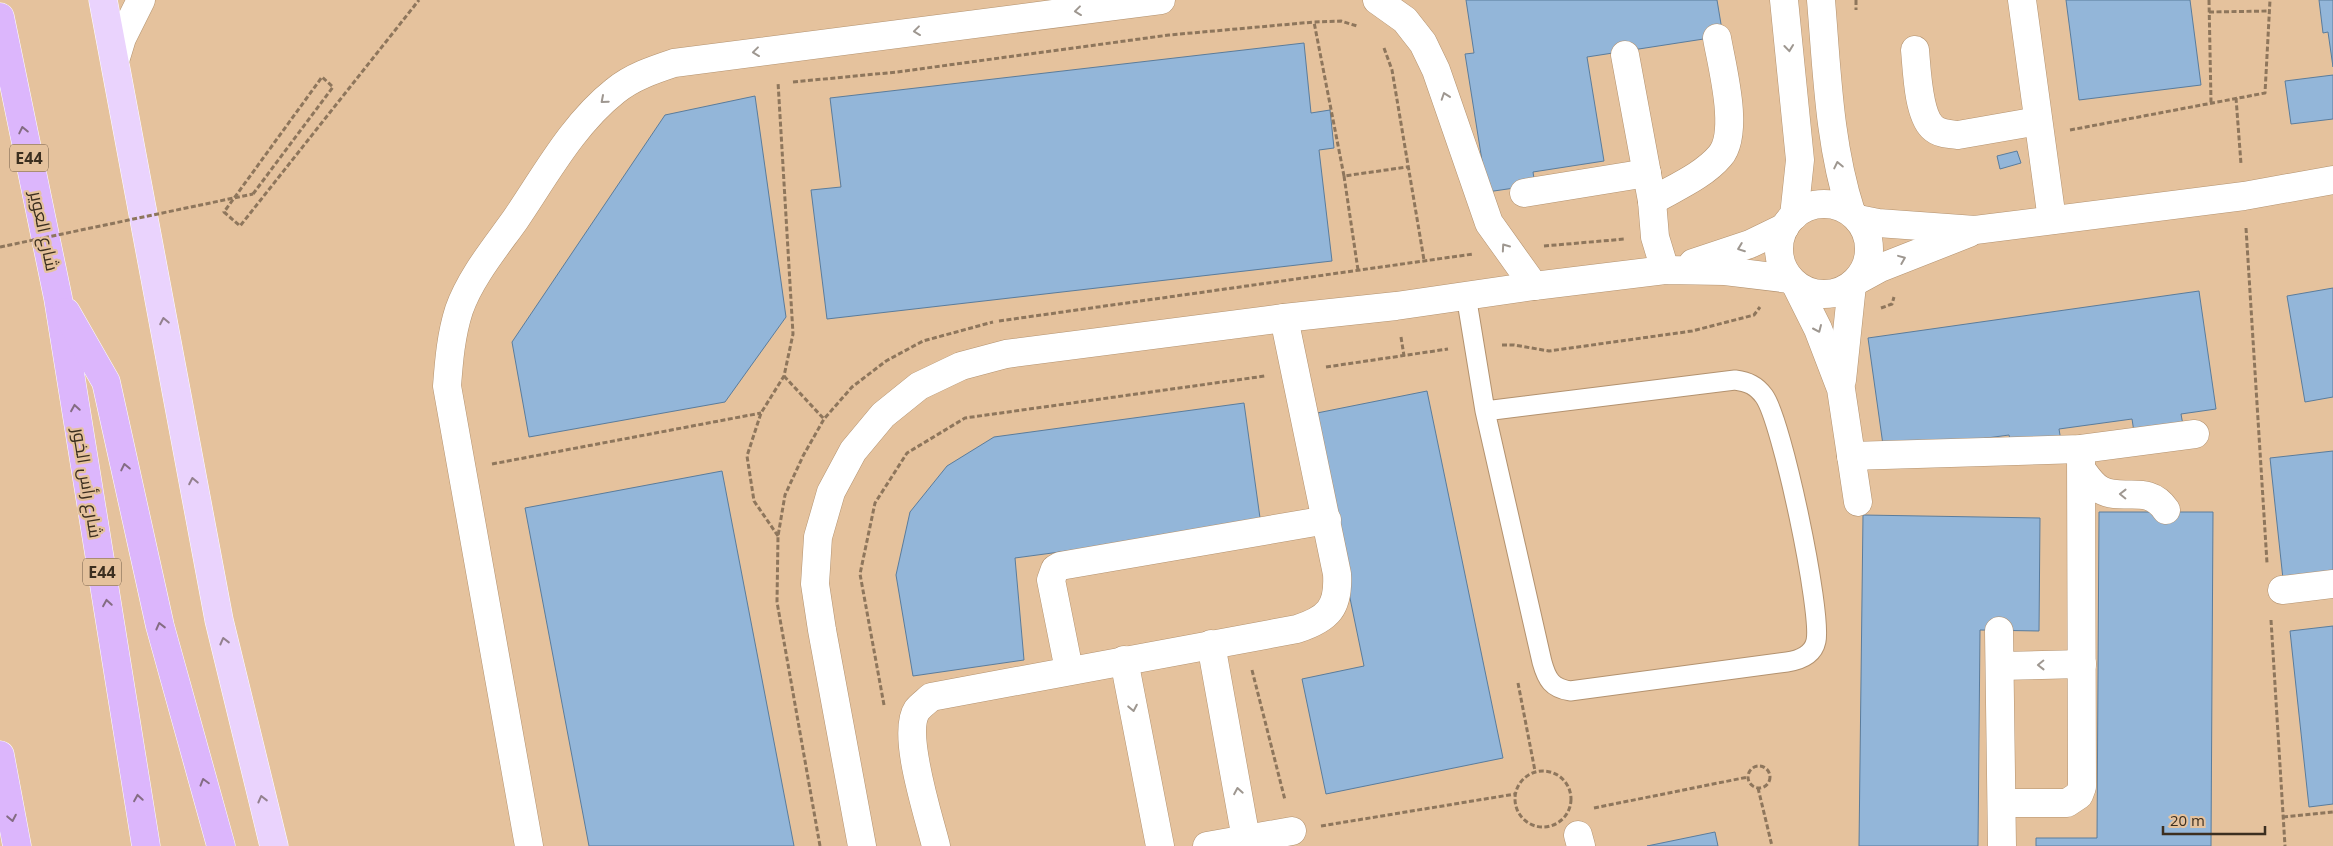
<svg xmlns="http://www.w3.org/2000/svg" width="2333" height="846" font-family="'Open Sans',Cairo,sans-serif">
	<rect width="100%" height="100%" fill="#e5c29d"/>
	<g fill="#93b6d9" stroke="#5a7c9c">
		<path d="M 1466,0 L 1717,0 L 1723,36 L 1587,57 L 1604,161 L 1533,172 L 1535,185 L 1487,192 L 1465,54 L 1474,53 Z"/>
		<path d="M 2066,0 L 2190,0 L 2201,85 L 2079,100 Z"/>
		<path d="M 2319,0 L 2333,0 L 2333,67 L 2328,32 L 2323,33 Z"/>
		<path d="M 1304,43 L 1311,113 L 1330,110 L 1334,148 L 1319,150 L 1332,261 L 827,319 L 811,190 L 841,187 L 830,98 Z"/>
		<path d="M 2333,75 L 2333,119 L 2291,124 L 2285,81 Z"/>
		<path d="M 755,96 L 786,317 L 725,402 L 529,437 L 512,342 L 665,115 Z"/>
		<path d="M 2017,151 L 2021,163 L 2000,169 L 1997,156 Z"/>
		<path d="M 2333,288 L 2333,397 L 2305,402 L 2287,296 Z"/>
		<path d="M 2199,291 L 2216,409 L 2181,414 L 2183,425 L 2134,432 L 2132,419 L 2059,429 L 2061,441 L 2012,448 L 2009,435 L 1884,452 L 1868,338 Z"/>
		<path d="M 1427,391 L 1503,758 L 1326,794 L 1302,679 L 1364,666 L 1312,414 Z"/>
		<path d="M 1244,403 L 1261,525 L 1015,558 L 1024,660 L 913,676 L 896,575 L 910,512 L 947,466 L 994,437 Z"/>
		<path d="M 2333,451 L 2333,574 L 2283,579 L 2270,458 Z"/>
		<path d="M 722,471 L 794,846 L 589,846 L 525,508 Z"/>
		<path d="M 2099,512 L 2213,512 L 2211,846 L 2036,846 L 2036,838 L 2097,838 Z"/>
		<path d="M 1863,515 L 2040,518 L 2039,631 L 1980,630 L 1978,846 L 1859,846 Z"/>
		<path d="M 2333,626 L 2333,804 L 2309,807 L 2290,631 Z"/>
		<path d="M 1715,832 L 1718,846 L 1647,846 Z"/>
	</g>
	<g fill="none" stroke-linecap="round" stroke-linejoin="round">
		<defs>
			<path id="lane" d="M 1466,295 L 1485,411 L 1542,662 C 1547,680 1552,688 1570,691 L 1787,662 C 1800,660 1813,655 1816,641 C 1822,612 1782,420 1764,396 C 1756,385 1748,382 1735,380 L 1485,411"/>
			<g id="street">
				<path d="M 1377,0 L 1405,20 L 1423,43 L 1436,70 L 1489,223 L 1534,286"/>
				<path d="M 2022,0 L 2052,220"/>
				<path d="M 1915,50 C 1917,71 1918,113 1932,127 C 1939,134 1949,134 1958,135 L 2038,121"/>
				<path d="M 1625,55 L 1652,201 L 1655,237 L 1665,270"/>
				<path d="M 1524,193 L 1647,173"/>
				<path d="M 1652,201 C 1674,188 1703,176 1720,156 C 1740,133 1722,67 1717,38"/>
				<circle cx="1824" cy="249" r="45"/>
				<path d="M 1858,219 L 1878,223 L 1975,230 L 2244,196 L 2333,180"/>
				<path d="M 1693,263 L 1750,244 L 1785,227"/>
				<path d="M 1858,280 L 1880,268 L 1969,233"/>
				<path d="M 1796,285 L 1818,329 L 1841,389 L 1858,502"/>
				<path d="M 1842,380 L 1852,285"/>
				<path d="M 1851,456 L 2081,449 L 2195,434"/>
				<path d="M 2082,470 C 2087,477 2093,486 2101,490 C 2123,502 2148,483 2166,510"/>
				<path d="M 2282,590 L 2333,584"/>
				<path d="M 1999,631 L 2002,846"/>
				<path d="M 1211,644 L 1246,839"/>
				<path d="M 1124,660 L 1160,846"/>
				<path d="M 2000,666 L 2082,664"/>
				<path d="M 1069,670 L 1051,580 L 1055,569 L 1060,566 L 1327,520"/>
				<path d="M 2002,803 L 2067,803 L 2079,795 L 2082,787 L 2081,449"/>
				<path d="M 1578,835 L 1581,846"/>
				<path d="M 529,846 L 447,386 C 449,360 451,335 459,310 C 470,278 495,248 515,220 C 545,176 573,124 615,91 C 632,77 653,70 674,63 L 1161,0"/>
				<path d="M 862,846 L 822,630 L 815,584 L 818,537 L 831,492 L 853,451 L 883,415 L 919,386 L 961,366 L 1006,354 L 1284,318 L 1396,306 L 1534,286 L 1665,270 L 1725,271 L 1790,279"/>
				<path d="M 936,846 C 929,817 901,734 917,710 C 921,705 927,701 931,697 L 1297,629 C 1328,619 1339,608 1337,574 L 1284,318"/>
				<path d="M 1207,846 L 1292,831"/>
			</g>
			<g id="secondary">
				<path d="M 1784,0 L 1800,160 L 1794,216"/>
				<path d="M 1821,0 C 1827,72 1829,144 1851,212"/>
				<path d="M 115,61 L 122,38 L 141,0"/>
			</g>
			<path id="primary" d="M 103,0 L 219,620 L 274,846"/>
			<g id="highway">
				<path d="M 0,17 L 58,298 L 146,846"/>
				<path d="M 66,312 L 106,382 L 160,626 L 221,846"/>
				<path d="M 0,755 L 17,846"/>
			</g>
		</defs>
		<use href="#lane" stroke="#b3926f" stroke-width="21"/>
		<use href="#street" stroke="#b3926f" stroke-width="29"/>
		<use href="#secondary" stroke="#b3926f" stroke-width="29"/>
		<use href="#primary" stroke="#fff" stroke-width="29"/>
		<use href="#highway" stroke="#fff" stroke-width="29"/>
		<g stroke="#8e765c" stroke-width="3" stroke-dasharray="5 2.5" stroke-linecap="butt">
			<path d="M 1856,0 L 1856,10"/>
			<path d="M 2209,0 L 2211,102"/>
			<path d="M 2209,12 L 2269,11"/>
			<path d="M 1384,48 L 1392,70 L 1424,260"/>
			<path d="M 793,82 L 897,72 L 1169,35 L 1314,22"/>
			<path d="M 2236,98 L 2241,164"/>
			<path d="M 2070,130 L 2265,93 L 2270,0"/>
			<path d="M 1344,176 L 1314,22 L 1341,21 L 1357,26"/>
			<path d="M 253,194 L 333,87 L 322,77 L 224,212 L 240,226 L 419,0"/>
			<path d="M 2246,228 L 2267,563"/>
			<path d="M 1544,246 L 1625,239"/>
			<path d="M 1358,270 L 1344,176 L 1407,167"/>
			<path d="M 1881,308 L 1892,304 L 1894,297"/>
			<path d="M 999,321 L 1473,254"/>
			<path d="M 1401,337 L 1404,356"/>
			<path d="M 1502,345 L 1514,345 L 1549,351 L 1692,331 L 1754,315 L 1760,307"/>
			<path d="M 1326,367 L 1448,349"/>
			<path d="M 784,376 L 824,419"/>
			<path d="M 492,464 L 761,413"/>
			<path d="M 778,536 L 754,501 L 747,456 L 761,413 L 784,376 L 793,334 L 778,82"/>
			<path d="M 2271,620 L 2285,846"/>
			<path d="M 1252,670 L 1285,800"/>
			<path d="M 1518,683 L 1535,771"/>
			<path d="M 884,705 L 860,574 L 875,503 L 907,453 L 965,418 L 1265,376"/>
			<circle cx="1759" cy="777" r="11"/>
			<circle cx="1543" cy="799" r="28"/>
			<path d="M 1758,788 L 1772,846"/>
			<path d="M 1594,808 L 1748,777"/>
			<path d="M 2283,817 L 2333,812"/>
			<path d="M 1321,826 L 1515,794"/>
			<path d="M 820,846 L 777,602 L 778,536 L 785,495 L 803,456 L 824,419 L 852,387 L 886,361 L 923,341 L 993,322"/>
		</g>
		<use href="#lane" stroke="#fff" stroke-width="19"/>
		<use href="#street" stroke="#fff" stroke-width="28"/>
		<use href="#secondary" stroke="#fff" stroke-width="28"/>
		<use href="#primary" stroke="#ead3fd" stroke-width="28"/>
		<use href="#highway" stroke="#dcb6fc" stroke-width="28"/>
		<path stroke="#8e765c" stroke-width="3" stroke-dasharray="5 2.5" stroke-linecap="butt" d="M 0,247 L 253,194"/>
	</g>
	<defs><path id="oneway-chevron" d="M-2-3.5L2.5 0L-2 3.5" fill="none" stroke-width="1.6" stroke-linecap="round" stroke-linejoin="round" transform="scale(1.25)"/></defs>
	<g stroke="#9e9790">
		<use href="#oneway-chevron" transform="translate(1078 11) rotate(173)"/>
		<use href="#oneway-chevron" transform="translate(917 31) rotate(173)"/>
		<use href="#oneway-chevron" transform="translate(1789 48) rotate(84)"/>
		<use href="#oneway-chevron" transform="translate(756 52) rotate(173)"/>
		<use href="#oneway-chevron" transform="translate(1445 96) rotate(-109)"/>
		<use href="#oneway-chevron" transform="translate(604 100) rotate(139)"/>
		<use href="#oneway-chevron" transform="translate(1838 165) rotate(-102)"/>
		<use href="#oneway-chevron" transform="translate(1505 247) rotate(-125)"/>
		<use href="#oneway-chevron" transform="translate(1741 248) rotate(159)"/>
		<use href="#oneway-chevron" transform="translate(1902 259) rotate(-22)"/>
		<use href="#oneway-chevron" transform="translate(1818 329) rotate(66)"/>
		<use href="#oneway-chevron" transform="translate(2123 494) rotate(-179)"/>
		<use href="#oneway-chevron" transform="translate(2041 665) rotate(179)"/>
		<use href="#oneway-chevron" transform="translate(1133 708) rotate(79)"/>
		<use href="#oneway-chevron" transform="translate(1238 791) rotate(-100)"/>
	</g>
	<g stroke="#846c83">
		<use href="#oneway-chevron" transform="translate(23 130) rotate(-102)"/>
		<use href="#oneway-chevron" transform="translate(75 408) rotate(-99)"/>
		<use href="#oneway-chevron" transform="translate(125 467) rotate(-102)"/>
		<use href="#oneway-chevron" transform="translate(107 603) rotate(-99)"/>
		<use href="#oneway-chevron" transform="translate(160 626) rotate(-104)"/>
		<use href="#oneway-chevron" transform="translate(204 782) rotate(-106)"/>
		<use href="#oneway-chevron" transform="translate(138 798) rotate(-99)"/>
		<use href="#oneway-chevron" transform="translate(12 818) rotate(79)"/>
	</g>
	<g stroke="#93818e">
		<use href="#oneway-chevron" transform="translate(164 321) rotate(-101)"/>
		<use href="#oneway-chevron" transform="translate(193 481) rotate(-101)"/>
		<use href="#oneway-chevron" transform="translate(224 641) rotate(-104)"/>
		<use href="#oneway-chevron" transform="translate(262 799) rotate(-104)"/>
	</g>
	<g text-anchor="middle" stroke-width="4.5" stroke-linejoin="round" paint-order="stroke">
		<g fill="#e5c29d" stroke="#6f5b46" stroke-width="1">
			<rect x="10" y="144.5" width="38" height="27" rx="4"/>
			<rect x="83" y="558.5" width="38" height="27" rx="4"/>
		</g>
		<g font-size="16" font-weight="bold" fill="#3c2f20">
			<text x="29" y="164">E44</text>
			<text x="102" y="578">E44</text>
		</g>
		<g font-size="18" fill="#3c2f20" stroke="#e5c29d">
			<text transform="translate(44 231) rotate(78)" y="6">شارع العوير</text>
			<text transform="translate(87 483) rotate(81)" y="6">شارع رأس الخور</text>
		</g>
	</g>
	<path d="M2163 826v8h102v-8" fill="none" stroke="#3c2f20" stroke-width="2.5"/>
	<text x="2170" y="826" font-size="15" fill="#3c2f20" stroke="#e5c29d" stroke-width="4" paint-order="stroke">20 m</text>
</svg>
